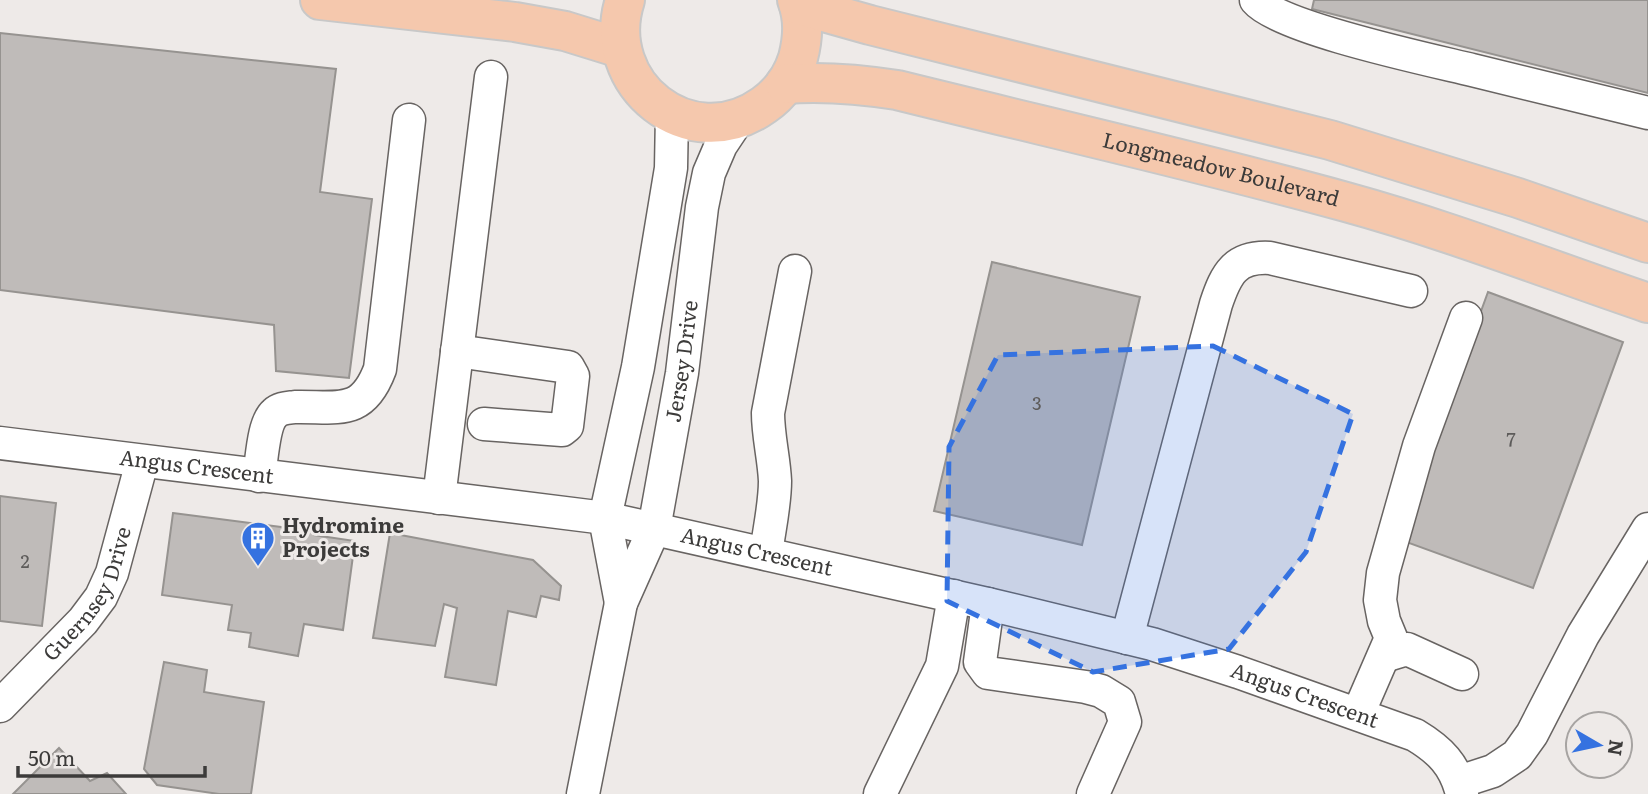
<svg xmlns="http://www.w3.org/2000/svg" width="1648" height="794" font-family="Literata,serif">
	<rect width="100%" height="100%" fill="#eeeae8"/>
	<g fill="#bfbbb9" stroke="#969390" stroke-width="2">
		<path d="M 1314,0 L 1648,0 L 1648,93 L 1312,9 Z"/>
		<path d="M 0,33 L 336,69 L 320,192 L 372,199 L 349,378 L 276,371 L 274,325 L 0,290 Z"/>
		<path d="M 992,262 L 1140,297 L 1082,545 L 934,511 Z"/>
		<path d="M 1488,292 L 1623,342 L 1533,588 L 1398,539 Z"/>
		<path d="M 0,496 L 56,503 L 42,626 L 0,621 Z"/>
		<path d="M 173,513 L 312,531 L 314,535 L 355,541 L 343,630 L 304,624 L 298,656 L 249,647 L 251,633 L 228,630 L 232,605 L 162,595 Z"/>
		<path d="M 390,533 L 533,560 L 561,586 L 559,600 L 541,596 L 536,617 L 508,611 L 496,685 L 445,677 L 457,608 L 444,604 L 435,646 L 373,638 Z"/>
		<path d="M 164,662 L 207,670 L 204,692 L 264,702 L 251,794 L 219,794 L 157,785 L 144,769 Z"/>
		<path d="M 59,748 L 90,781 L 107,773 L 126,794 L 13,794 Z"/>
	</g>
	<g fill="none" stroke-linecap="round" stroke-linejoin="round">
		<defs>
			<g id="minor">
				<path d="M 1256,0 C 1279,28 1431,60 1472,70 C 1531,84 1589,99 1648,113"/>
				<path d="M 457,351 L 568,367 L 573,376 L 567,426 L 562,430 L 484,424"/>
				<path id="s1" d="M 0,443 L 605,518 L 988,604 L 1152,644 L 1238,672 L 1415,735 C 1440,750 1455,765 1462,794"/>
				<path d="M 259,476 C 262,460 263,423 275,413 C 280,408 288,408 295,407 C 338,406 362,417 380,369 L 409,120"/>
				<path d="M 439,498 L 491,77"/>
				<path d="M 766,554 C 769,530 775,505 775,481 C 774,458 768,436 768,413 L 795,271"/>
				<path d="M 621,603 L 605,518 L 638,367 L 671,168 L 672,114"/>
				<path d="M 988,604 L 980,662 L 988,673 L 1086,687 L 1101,691 L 1119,702 L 1125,722 L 1093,794"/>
				<path d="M 1127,638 L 1216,304 C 1226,274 1235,256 1270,258 L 1411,291"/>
				<path d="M 1384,656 L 1407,649 L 1462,674"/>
				<path id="s2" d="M 0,706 L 83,621 L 101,597 L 112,573 L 142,462"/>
				<path d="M 1358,714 L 1391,638 L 1384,621 L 1380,600 L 1383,573 L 1419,446 L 1466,318"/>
				<path d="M 1459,782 L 1493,771 L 1517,755 L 1532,734 L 1583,635 L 1648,529"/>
				<path id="s3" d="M 583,794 L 621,603 L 654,529 L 682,373 L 702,207 L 709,173 L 721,145 L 739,118"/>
				<path d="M 880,794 L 942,666 L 954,596"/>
			</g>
			<g id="major">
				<path d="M 320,0 L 515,22 L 565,31 L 620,48"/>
				<path d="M 625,0 C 598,84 690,158 764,105 C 780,94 792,77 798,58 C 803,39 804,18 797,0"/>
				<path d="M 799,5 L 870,25 L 1330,140 L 1518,198 L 1648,243"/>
				<path id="s4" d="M 785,84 C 823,81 859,84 897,90 C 1046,127 1197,161 1346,202 C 1448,230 1548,269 1648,303"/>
			</g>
		</defs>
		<use href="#minor" stroke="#686462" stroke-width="35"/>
		<use href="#major" stroke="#c8c8c8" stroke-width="42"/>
		<use href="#minor" stroke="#fff" stroke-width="32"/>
		<use href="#major" stroke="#f5c8ad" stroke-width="38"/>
	</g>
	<path fill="#3572e0" fill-opacity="0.2" stroke="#3572e0" stroke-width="5" stroke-dasharray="14 9" stroke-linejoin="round" d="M 1213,346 L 1353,414 L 1306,552 L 1229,649 L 1093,672 L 947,601 L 949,447 L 998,355 Z"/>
	<defs>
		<symbol id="building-pin" viewBox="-11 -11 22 30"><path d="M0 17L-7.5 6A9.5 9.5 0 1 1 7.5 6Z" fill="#3572e0" stroke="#eeeae8"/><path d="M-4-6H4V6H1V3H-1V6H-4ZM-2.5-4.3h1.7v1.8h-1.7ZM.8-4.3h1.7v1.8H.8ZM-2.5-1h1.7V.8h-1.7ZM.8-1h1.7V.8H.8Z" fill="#fff"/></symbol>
	</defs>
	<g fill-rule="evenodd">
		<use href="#building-pin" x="239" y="519" width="38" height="52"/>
	</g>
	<g text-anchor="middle" stroke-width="6" stroke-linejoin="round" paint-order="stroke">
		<g font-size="18" fill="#5d5b5a">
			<text x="1037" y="410">3</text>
			<text x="1511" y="446">7</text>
			<text x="25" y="568">2</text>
		</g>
		<g font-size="21" fill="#3c3b3a" stroke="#eeeae8">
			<text dy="7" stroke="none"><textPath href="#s4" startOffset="446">Longmeadow Boulevard</textPath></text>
			<text dy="7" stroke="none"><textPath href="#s3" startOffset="446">Jersey Drive</textPath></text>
			<text dy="7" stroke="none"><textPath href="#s1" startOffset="198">Angus Crescent</textPath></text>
			<text dy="7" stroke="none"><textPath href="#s1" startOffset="765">Angus Crescent</textPath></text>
			<text dy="7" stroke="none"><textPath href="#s2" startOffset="145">Guernsey Drive</textPath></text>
			<text dy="7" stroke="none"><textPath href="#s1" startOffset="1332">Angus Crescent</textPath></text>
		</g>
		<g font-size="21" font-weight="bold" fill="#3c3b3a" stroke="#eeeae8" text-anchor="start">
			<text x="282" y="533">Hydromine<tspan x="282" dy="24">Projects</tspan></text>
		</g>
	</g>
	<g transform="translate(1599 745) rotate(99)"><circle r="33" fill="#eeeae8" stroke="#a7a4a2" stroke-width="2"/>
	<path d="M0-5L12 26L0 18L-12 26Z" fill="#3572e0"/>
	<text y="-10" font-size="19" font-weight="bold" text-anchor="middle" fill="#3c3b3a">N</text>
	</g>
	<path d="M18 766v10h187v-10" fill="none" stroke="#3c3b3a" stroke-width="3.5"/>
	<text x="28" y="766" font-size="21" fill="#3c3b3a" stroke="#eeeae8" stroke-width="5" paint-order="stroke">50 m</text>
</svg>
